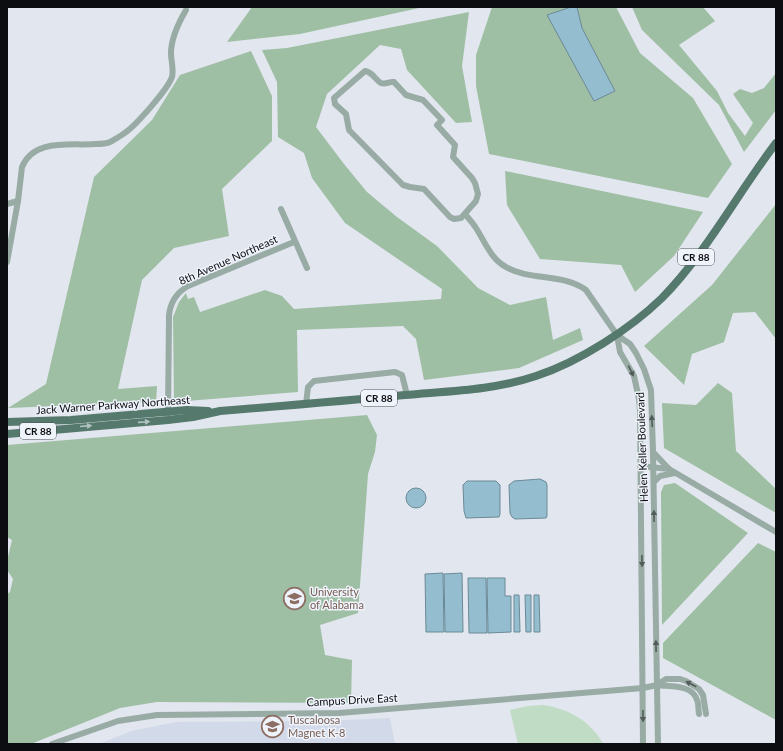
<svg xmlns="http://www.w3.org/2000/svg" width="783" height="751" font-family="Lato,sans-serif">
	<rect width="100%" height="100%" fill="#e2e6ee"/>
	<path fill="#d2dae9" d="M 390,718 L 395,744 L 99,744 L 131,731 L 176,722 L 322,721 Z"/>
	<path fill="#c1dcc5" d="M 543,705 C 567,708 591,721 603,744 L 518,744 L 510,710 L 528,706 Z"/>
	<g fill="#9fbfa5">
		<path d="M 252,7 L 424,7 L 300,34 L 227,42 Z"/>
		<path d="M 492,7 L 616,7 L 640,53 L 693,98 L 732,164 L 708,198 L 489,154 L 476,86 L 476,55 Z"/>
		<path d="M 632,7 L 703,7 L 715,21 L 679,45 L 717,91 L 728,113 L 745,136 L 753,123 L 733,94 L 740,89 L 752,93 L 764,88 L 776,73 L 776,110 L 744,152 L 719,105 L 642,30 Z"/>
		<path d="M 469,12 L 462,66 L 472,122 L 456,123 L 407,70 L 401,49 L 380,45 L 327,94 L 316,127 L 344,164 L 367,192 L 397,217 L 437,246 L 478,288 L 510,305 L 546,297 L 553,340 L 580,328 L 583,340 L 519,368 L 424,380 L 416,339 L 403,326 L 297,330 L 298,392 L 174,402 L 173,317 L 179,302 L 186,293 L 188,299 L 194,297 L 200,312 L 265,290 L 282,296 L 294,309 L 441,299 L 442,289 L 345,223 L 312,178 L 304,153 L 278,137 L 277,82 L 262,50 L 287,48 Z"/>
		<path d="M 251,51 L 272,96 L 272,141 L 222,189 L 229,236 L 174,248 L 142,280 L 118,389 L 157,386 L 156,402 L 8,408 L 46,384 L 94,177 L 152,120 L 180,75 Z"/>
		<path d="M 505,171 L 703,212 L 674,256 L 635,292 L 621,265 L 540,259 L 507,205 Z"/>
		<path d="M 776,204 L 776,339 L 755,312 L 733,313 L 724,342 L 692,354 L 684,385 L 644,346 L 712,285 Z"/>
		<path d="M 718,383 L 732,393 L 736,451 L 776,489 L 776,513 L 664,448 L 662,403 L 696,405 Z"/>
		<path d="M 367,415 L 377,435 L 375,452 L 368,474 L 358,613 L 320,625 L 325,655 L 352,660 L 351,703 L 157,702 L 120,708 L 31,744 L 7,744 L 7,594 L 10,592 L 13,579 L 7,570 L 7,561 L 12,540 L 7,537 L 7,445 Z"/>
		<path d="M 675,483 L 748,533 L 662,625 L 661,492 L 664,485 Z"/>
		<path d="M 758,543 L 776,552 L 776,720 L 663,658 L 663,643 Z"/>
	</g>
	<g fill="#94becf" stroke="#6b8996">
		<path d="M 571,7 L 577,7 L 582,28 L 615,91 L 594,101 L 547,15 Z"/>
		<path d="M 540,479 L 546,482 L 547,485 L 547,516 L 546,518 L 515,519 L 512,517 L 510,513 L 509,485 L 514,481 Z"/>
		<path d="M 467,481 L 496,481 L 500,485 L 500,514 L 499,517 L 466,518 L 464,511 L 463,485 Z"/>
		<circle cx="416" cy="498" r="10"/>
		<path d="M 443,573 L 444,632 L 426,632 L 425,574 Z"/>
		<path d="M 462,573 L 463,632 L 445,632 L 444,574 Z"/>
		<path d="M 468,578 L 486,578 L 487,633 L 469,633 Z"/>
		<path d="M 487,578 L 505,578 L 505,596 L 511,596 L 511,632 L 488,633 Z"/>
		<path d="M 514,595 L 519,595 L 520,632 L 514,632 Z"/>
		<path d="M 525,595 L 531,595 L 531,632 L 526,632 Z"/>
		<path d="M 534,595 L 539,595 L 540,632 L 534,632 Z"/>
	</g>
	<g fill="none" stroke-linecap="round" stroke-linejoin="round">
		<g stroke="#98aba4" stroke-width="6">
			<path d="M 365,71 C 373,72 375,80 381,83 C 386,85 390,81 394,82 L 406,95 L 423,100 L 442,120 L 437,125 L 455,145 L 453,157 L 472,178 L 475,183 L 478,194 L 476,201 L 461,218 L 454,219 L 450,217 L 424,189 L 410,187 L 403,185 L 349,130 L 346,114 L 335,104 L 334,98 Z"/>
			<path d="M 7,204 L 18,201"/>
			<path d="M 281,209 L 307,268"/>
			<path d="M 465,214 C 469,219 473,223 476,228 C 485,242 491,259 506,267 C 530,281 563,273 586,290 L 617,335 L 620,352 L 634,376 L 639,399 L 640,410 L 643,744"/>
			<path d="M 7,262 L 18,201 L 22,167 C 34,138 70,146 95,144 C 100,144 106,144 110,142 C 115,139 121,136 126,132 C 136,125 168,89 172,77 C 174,69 171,61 171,53 C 171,38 179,22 186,10"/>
			<path d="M 617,335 L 630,344 L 636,353 L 644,369 L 651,390 L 653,452 L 658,744"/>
			<path d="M 306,404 L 308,387 L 314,381 L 395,372 L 402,375 L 407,395"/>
			<path d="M 168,416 L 169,316 C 170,302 176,293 188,286 L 294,242"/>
			<path d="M 653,452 L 669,469 L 776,532"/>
			<path d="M 640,466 L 669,469"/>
			<path d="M 654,482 L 660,476 L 675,473"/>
			<path d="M 657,685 C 670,687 692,684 697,700 C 699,704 698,709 699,714"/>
			<path d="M 52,744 L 118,721 L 157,715 L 339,713 L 643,688 L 657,685 L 666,679 L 680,679 L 686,681 L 699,689 L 703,695 L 706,714"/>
		</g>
		<g stroke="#56796e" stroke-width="8">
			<path d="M 7,422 L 71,420 L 187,410 L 208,411"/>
			<path d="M 7,434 L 168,420 L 193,417 L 220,411 C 282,406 344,401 405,395 C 449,391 495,390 536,376 C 579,362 630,329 662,298 C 707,252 737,194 776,143"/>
		</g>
	</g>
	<defs><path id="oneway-solid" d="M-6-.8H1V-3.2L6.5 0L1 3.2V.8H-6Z"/></defs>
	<g fill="#525c5a">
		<use href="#oneway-solid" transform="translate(631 371) rotate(64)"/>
		<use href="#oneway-solid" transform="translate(652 421) rotate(-93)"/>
		<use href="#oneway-solid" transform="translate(654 516) rotate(-91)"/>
		<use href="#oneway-solid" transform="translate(642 561) rotate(89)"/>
		<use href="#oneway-solid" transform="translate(656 646) rotate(-91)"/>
		<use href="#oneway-solid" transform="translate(691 684) rotate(-152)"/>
		<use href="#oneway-solid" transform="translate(643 716) rotate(90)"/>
	</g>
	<g fill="#b2c2c3">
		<use href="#oneway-solid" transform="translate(144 422) rotate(-4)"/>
		<use href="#oneway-solid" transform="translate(86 426) rotate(-5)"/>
	</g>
	<defs>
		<symbol id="university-ring" viewBox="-11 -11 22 22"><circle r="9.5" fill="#eff3fb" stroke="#8d6e63" stroke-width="1.5"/><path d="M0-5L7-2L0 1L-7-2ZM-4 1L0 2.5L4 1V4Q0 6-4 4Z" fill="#8d6e63"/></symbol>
		<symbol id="school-ring" viewBox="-11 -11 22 22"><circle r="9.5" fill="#eff3fb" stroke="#8d6e63" stroke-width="1.5"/><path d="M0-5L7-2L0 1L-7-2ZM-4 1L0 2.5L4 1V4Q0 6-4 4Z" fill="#8d6e63"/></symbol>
	</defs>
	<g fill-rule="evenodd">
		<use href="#university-ring" x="282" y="586" width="25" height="25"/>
		<use href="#school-ring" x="260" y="714" width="25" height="25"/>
	</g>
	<g text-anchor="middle" stroke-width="3" stroke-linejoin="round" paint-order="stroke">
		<g fill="#eff3fb" stroke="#505256" stroke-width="1">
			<rect x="678" y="249" width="36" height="16" rx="3"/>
			<rect x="361" y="390" width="36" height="16" rx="3"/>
			<rect x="20" y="423" width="36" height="16" rx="3"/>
		</g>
		<g font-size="10" font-weight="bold" fill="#0c0d10">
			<text x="696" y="261">CR 88</text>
			<text x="379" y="402">CR 88</text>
			<text x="38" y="435">CR 88</text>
		</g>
		<g font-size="11" fill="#0c0d10" stroke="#eff3fb">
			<text transform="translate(228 260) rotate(-24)" y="4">8th Avenue Northeast</text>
			<text transform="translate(113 405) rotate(-4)" y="4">Jack Warner Parkway Northeast</text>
			<text transform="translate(642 447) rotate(-92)" y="4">Helen Keller Boulevard</text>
			<text transform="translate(352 700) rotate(-3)" y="4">Campus Drive East</text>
		</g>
		<g font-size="11" fill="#785e54" stroke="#eff3fb" text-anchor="start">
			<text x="310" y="596">University<tspan x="310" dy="13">of Alabama</tspan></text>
			<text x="288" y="724">Tuscaloosa<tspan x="288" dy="13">Magnet K-8</tspan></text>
		</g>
	</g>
	<rect width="783" height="751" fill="none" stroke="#0c0d10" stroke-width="16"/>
</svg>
